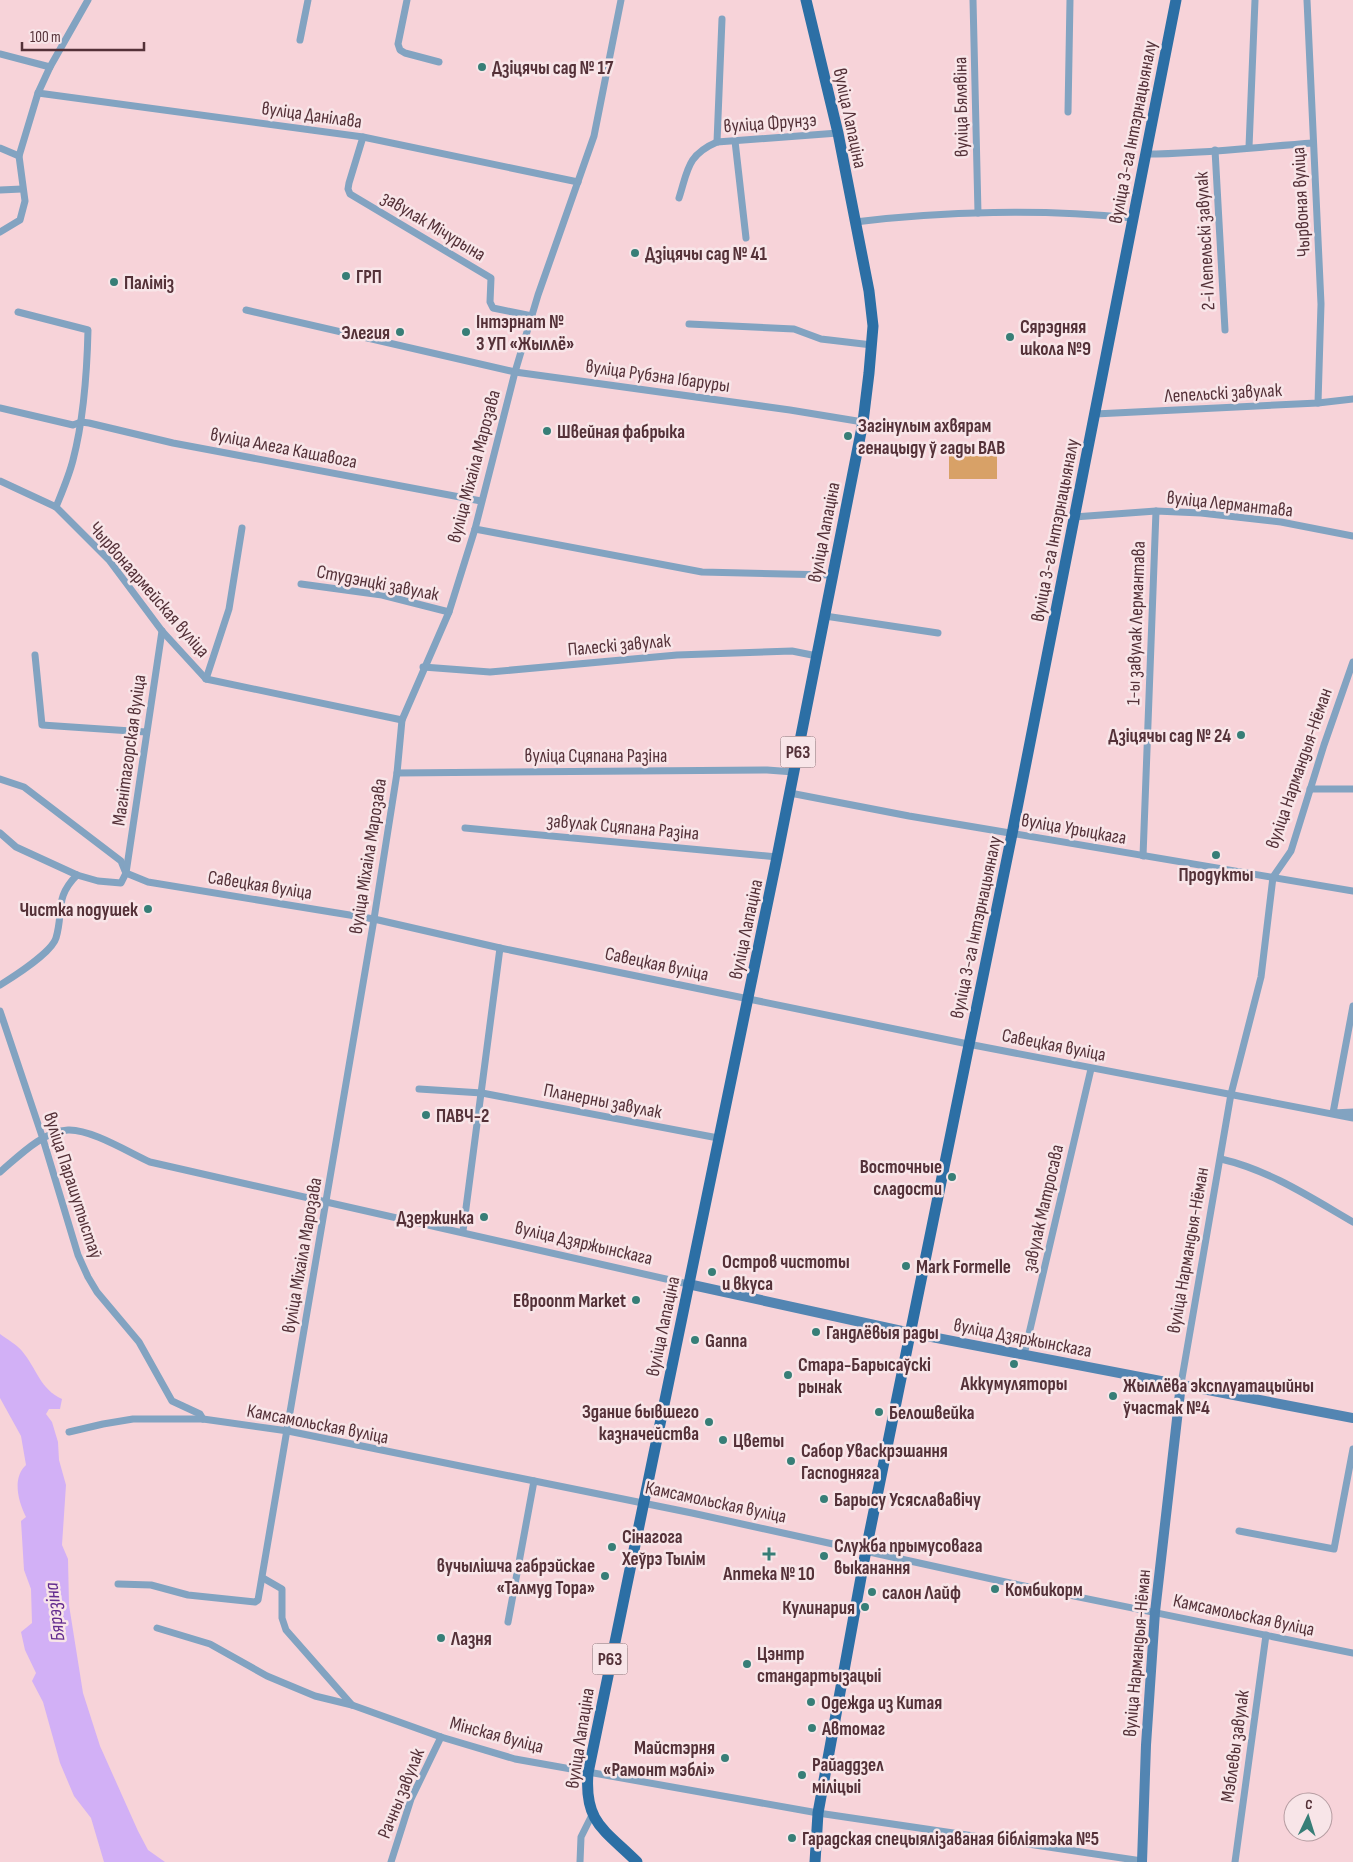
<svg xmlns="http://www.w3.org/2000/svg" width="1353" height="1862" font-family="'Sofia Sans Condensed',sans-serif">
	<rect width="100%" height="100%" fill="#f7d3d9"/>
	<rect fill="#d8a167" x="949" y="456" width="48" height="23"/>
	<path fill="#d2b0f6" d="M 0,1334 C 7,1339 17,1345 22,1351 C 37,1369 40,1389 62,1399 L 60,1409 L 49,1409 L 46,1414 L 52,1422 L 58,1442 L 59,1460 L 66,1485 L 62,1545 L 68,1559 L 69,1605 L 83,1693 L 100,1746 L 138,1831 L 148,1850 L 165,1862 L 104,1862 L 91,1818 L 74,1796 L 60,1763 L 43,1702 L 32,1681 L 36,1673 L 25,1650 L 21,1632 L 32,1623 L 31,1589 L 24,1570 L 21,1521 L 26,1517 C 18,1501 12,1478 26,1465 L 21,1436 L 0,1398 Z"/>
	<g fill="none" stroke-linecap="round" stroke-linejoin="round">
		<g stroke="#82a3c1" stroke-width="7">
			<path d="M 407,0 L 398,44 L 400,50 L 405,53 L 439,62"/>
			<path d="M 973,0 L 978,213"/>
			<path d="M 1307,0 L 1321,304 L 1318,403"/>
			<path d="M 300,40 L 308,0"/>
			<path d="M 0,54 L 50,67"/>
			<path d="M 38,93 L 363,137 L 578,182"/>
			<path d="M 1068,112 L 1070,0"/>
			<path d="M 363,137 L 349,183 L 348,189 L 350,194 L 491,278 L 490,302 L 493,308 L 532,316"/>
			<path d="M 735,141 L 746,238"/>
			<path d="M 717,142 L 722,19"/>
			<path d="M 1249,147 L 1255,0"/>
			<path d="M 0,148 L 19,156"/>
			<path d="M 1215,150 L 1225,330"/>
			<path d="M 1146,154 C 1202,154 1257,147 1313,143"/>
			<path d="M 0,190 L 22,189"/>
			<path d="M 679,198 C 688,170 687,155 717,142 L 838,133"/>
			<path d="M 855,222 C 944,211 1043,209 1132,218"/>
			<path d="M 0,232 L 20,220 L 25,201 L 19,156 L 38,93 L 50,67 L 88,0"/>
			<path d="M 246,310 L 515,372 L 790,410 L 863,422"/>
			<path d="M 18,312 L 88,330 C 87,374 84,418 73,460 C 69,476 62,492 56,507"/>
			<path d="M 689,324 L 794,329 L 821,339 L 872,345"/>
			<path d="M 0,408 L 73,425 L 81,422 L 89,423 L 173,443 L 481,501"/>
			<path d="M 1095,414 L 1318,403 L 1353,399"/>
			<path d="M 0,481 L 56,507 L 109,560 L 162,631 L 206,679 L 402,720"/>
			<path d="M 1074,517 L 1156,511 L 1201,513 L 1281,522 L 1353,536"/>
			<path d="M 475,529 L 702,572 L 832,575"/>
			<path d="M 301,584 L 382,595 L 449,612"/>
			<path d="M 825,616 L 938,633"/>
			<path d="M 35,655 L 42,725 L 146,732"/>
			<path d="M 423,667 L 490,672 L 677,655 L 792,651 L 817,656"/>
			<path d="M 206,679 L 229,609 L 242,528"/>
			<path d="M 397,773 L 767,770 L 794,772"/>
			<path d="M 0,779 L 24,787 L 121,861 L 125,871"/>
			<path d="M 1310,789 L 1353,789"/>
			<path d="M 790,793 L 909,816 L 1353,891"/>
			<path d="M 465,828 L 777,857"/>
			<path d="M 0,833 L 16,847 L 77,875 L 98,881 L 121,883 L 126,873 L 148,882 L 374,919 L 500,948 L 968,1044 L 1353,1118"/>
			<path d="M 1143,856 L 1156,511"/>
			<path d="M 126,873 L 162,631"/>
			<path d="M 0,985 C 13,977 52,952 56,938 C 64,911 54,898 77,875"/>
			<path d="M 1353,1006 L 1333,1113 L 1353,1112"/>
			<path d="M 0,1011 L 43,1139 L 78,1255 L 88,1277 L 97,1292 L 139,1342 L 172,1401 L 200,1414 L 203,1419"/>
			<path d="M 419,1089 L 482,1093 L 718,1138"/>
			<path d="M 1221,1159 C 1269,1170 1310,1197 1353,1222"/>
			<path d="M 0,1172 C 18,1157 43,1131 68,1130 C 91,1129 128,1152 150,1162 L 688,1284"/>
			<path d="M 463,1231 L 500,948"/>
			<path d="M 1024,1355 L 1091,1069"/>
			<path d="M 1181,1384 L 1231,1094 L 1261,977 L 1273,877 L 1291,851 L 1324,745 L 1353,662"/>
			<path d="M 69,1432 L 103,1424 L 133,1419 L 203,1419 L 288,1431 L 692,1513 L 1010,1583 L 1353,1653"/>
			<path d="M 1239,1531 L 1334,1549 L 1353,1449"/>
			<path d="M 263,1578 L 282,1589 L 282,1618 L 286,1630 L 352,1705"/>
			<path d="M 118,1584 L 151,1585 L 188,1595 L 255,1602 L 258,1600 L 374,919 L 397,773 L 402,720 L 449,612 L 475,529 L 515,372 L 538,295 L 594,136 L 621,0"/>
			<path d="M 508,1622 L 534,1481"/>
			<path d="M 157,1628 L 210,1644 L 267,1676 L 315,1696 L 352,1705 L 441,1737 L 515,1759 L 818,1813 L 1142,1861"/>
			<path d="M 391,1862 L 411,1799 L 441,1737"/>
			<path d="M 580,1862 L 581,1837 L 592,1815"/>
			<path d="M 1235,1862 L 1266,1635"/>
		</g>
		<g stroke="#5385b2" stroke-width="10">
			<path d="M 688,1284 L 911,1333 L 1353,1418"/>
			<path d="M 1142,1862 L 1146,1745 L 1155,1612 L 1181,1384"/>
		</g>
		<g stroke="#2c6fa5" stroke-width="11">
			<path d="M 637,1862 C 605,1830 584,1823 588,1773 L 777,857 L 863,422 L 869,373 L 873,326 L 869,291 L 838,133 L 806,0"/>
			<path d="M 815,1862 L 818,1813 L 866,1550 L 1012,834 L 1176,0"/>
		</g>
	</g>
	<g fill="#377e77" stroke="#f8e5e8" stroke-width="2">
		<circle cx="482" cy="67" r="5"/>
		<circle cx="635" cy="253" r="5"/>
		<circle cx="346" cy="276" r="5"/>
		<circle cx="114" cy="282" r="5"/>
		<circle cx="400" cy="332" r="5"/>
		<circle cx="466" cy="332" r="5"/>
		<circle cx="1010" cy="337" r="5"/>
		<circle cx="547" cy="431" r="5"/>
		<circle cx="848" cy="436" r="5"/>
		<circle cx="1241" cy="735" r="5"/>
		<circle cx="1216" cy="855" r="5"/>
		<circle cx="148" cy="909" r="5"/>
		<circle cx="426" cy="1115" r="5"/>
		<circle cx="952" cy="1177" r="5"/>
		<circle cx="484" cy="1217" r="5"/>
		<circle cx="906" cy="1266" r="5"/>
		<circle cx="712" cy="1272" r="5"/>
		<circle cx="636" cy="1300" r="5"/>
		<circle cx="816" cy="1332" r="5"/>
		<circle cx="695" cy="1340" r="5"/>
		<circle cx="1014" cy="1364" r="5"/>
		<circle cx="788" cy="1375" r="5"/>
		<circle cx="1113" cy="1396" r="5"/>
		<circle cx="879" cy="1412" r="5"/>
		<circle cx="709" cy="1422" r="5"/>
		<circle cx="723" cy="1440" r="5"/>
		<circle cx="791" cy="1461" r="5"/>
		<circle cx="824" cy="1499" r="5"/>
		<circle cx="612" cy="1547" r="5"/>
		<path d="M766.5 1546.5h5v5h5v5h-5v5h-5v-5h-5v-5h5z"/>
		<circle cx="824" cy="1556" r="5"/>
		<circle cx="605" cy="1576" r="5"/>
		<circle cx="995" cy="1589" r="5"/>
		<circle cx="872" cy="1592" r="5"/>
		<circle cx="865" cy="1607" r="5"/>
		<circle cx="441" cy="1638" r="5"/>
		<circle cx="747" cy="1664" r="5"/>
		<circle cx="811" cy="1702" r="5"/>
		<circle cx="812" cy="1728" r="5"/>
		<circle cx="725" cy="1758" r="5"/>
		<circle cx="802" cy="1775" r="5"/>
		<circle cx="792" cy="1838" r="5"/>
	</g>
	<g text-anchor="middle" stroke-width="5" stroke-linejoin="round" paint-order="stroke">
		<g fill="#f8e5e8" stroke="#85676d" stroke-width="1">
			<rect x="780.5" y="736.5" width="35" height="31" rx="4"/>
			<rect x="592.5" y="1643.5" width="35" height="31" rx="4"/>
		</g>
		<g font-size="18" font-weight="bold" fill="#543138">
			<text x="798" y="758">Р63</text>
			<text x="610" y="1665">Р63</text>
		</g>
		<g font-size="19" font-weight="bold" fill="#543138" stroke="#f8e5e8" text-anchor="start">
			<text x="492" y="74">Дзіцячы сад № 17</text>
			<text x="645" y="260">Дзіцячы сад № 41</text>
			<text x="356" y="283">ГРП</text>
			<text x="124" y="289">Паліміз</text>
			<text x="476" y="328">Інтэрнат №<tspan x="476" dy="22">3 УП «Жыллё»</tspan></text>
			<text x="1020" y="333">Сярэдняя<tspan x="1020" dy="22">школа №9</tspan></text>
			<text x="390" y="339" text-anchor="end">Элегия</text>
			<text x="858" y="432">Загінулым ахвярам<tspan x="858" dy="22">генацыду ў гады ВАВ</tspan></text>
			<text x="557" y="438">Швейная фабрыка</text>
			<text x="1231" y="742" text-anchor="end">Дзіцячы сад № 24</text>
			<text x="1216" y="881" text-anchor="middle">Продукты</text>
			<text x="138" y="916" text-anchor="end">Чистка подушек</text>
			<text x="436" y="1122">ПАВЧ-2</text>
			<text x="942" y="1173" text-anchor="end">Восточные<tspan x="942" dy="22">сладости</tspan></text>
			<text x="474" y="1224" text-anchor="end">Дзержинка</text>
			<text x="722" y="1268">Остров чистоты<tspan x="722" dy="22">и вкуса</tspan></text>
			<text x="916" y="1273">Mark Formelle</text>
			<text x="626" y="1307" text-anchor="end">Евроопт Market</text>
			<text x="826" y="1339">Гандлёвыя рады</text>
			<text x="705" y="1347">Ganna</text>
			<text x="798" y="1371">Стара-Барысаўскі<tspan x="798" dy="22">рынак</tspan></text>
			<text x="1014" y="1390" text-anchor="middle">Аккумуляторы</text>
			<text x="1123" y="1392">Жыллёва эксплуатацыйны<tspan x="1123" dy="22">ўчастак №4</tspan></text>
			<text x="699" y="1418" text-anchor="end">Здание бывшего<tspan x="699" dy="22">казначейства</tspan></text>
			<text x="889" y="1419">Белошвейка</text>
			<text x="733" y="1447">Цветы</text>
			<text x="801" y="1457">Сабор Уваскрэшання<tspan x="801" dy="22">Гасподняга</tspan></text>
			<text x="834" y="1506">Барысу Усяслававічу</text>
			<text x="622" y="1543">Сінагога<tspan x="622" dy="22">Хеўрэ Тылім</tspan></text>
			<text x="834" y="1552">Служба прымусовага<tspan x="834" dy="22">выканання</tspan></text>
			<text x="595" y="1572" text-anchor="end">вучылішча габрэйскае<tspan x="595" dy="22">«Талмуд Тора»</tspan></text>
			<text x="769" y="1580" text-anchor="middle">Аптека № 10</text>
			<text x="1005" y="1596">Комбикорм</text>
			<text x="882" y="1599">салон Лайф</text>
			<text x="855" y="1614" text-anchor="end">Кулинария</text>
			<text x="451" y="1645">Лазня</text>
			<text x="757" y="1660">Цэнтр<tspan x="757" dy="22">стандартызацыі</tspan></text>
			<text x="821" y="1709">Одежда из Китая</text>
			<text x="822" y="1735">Автомаг</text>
			<text x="715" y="1754" text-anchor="end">Майстэрня<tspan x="715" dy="22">«Рамонт мэблі»</tspan></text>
			<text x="812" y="1771">Райаддзел<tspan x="812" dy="22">міліцыі</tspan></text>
			<text x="802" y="1845">Гарадская спецыялізаваная бібліятэка №5</text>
		</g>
		<g font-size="19" fill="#543138" stroke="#f8e5e8">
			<text transform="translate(960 107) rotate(-91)" y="7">вуліца Бялявіна</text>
			<text transform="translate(312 114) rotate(8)" y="7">вуліца Данілава</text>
			<text transform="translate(851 118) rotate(78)" y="7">вуліца Лапаціна</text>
			<text transform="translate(770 122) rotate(-4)" y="7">вуліца Фрунзэ</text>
			<text transform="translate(1132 132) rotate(-79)" y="7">вуліца 3-га Інтэрнацыяналу</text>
			<text transform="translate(1300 202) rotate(-93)" y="7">Чырвоная вуліца</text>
			<text transform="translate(434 225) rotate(31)" y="7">завулак Мічурына</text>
			<text transform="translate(1204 241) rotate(-93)" y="7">2-і Лепельскі завулак</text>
			<text transform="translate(658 375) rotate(8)" y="7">вуліца Рубэна Ібаруры</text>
			<text transform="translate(1223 392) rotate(-3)" y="7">Лепельскі завулак</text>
			<text transform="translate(284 447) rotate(11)" y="7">вуліца Алега Кашавога</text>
			<text transform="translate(473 466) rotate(-75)" y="7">вуліца Міхаіла Марозава</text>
			<text transform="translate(1230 503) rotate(6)" y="7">вуліца Лермантава</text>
			<text transform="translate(1054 530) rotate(-79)" y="7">вуліца 3-га Інтэрнацыяналу</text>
			<text transform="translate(823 532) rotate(-79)" y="7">вуліца Лапаціна</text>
			<text transform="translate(378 582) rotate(11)" y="7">Студэнцкі завулак</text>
			<text transform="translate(150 589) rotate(49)" y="7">Чырвонаармейская вуліца</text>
			<text transform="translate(1135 623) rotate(-88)" y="7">1-ы завулак Лермантава</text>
			<text transform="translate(619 644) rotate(-5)" y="7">Палескі завулак</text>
			<text transform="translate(128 750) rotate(-82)" y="7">Магнітагорская вуліца</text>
			<text x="596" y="762">вуліца Сцяпана Разіна</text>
			<text transform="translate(1298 768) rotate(-71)" y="7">вуліца Нармандыя-Нёман</text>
			<text transform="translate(623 826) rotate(5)" y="7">завулак Сцяпана Разіна</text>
			<text transform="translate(1074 828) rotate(10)" y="7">вуліца Урыцкага</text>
			<text transform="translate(367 856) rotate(-81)" y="7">вуліца Міхаіла Марозава</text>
			<text transform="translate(260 884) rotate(9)" y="7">Савецкая вуліца</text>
			<text transform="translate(975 927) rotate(-78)" y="7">вуліца 3-га Інтэрнацыяналу</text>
			<text transform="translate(745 929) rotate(-78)" y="7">вуліца Лапаціна</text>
			<text transform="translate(657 963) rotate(12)" y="7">Савецкая вуліца</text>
			<text transform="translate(1054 1044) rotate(11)" y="7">Савецкая вуліца</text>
			<text transform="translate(603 1100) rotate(11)" y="7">Планерны завулак</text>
			<text transform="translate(74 1185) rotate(72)" y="7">вуліца Парашутыстаў</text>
			<text transform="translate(1042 1208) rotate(-77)" y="7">завулак Матросава</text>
			<text transform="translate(584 1242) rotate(13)" y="7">вуліца Дзяржынскага</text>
			<text transform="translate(1187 1250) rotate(-80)" y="7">вуліца Нармандыя-Нёман</text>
			<text transform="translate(301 1255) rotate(-80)" y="7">вуліца Міхаіла Марозава</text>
			<text transform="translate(662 1326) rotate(-78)" y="7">вуліца Лапаціна</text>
			<text transform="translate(1023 1337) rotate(11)" y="7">вуліца Дзяржынскага</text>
			<text transform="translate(318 1423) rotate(11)" y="7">Камсамольская вуліца</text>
			<text transform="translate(716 1501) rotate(12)" y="7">Камсамольская вуліца</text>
			<text transform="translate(1244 1614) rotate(12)" y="7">Камсамольская вуліца</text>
			<text transform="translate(1136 1653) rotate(-85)" y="7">вуліца Нармандыя-Нёман</text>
			<text transform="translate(497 1734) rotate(15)" y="7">Мінская вуліца</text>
			<text transform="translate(579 1738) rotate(-81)" y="7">вуліца Лапаціна</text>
			<text transform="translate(1234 1746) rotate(-82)" y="7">Мэблевы завулак</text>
			<text transform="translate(400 1793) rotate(-68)" y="7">Рачны завулак</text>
		</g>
		<g font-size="20" font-style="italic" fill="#632b8e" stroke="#f8e5e8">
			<text transform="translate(54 1612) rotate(-97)" y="7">Бярэзіна</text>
		</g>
	</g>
	<g transform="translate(1308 1817) rotate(4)"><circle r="24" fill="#f8e5e8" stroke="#b69da2"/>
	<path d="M0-4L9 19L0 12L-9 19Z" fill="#377e77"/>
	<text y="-8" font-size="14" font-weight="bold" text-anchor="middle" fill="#543138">С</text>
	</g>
	<path d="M22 42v8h122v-8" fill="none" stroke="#543138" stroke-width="2.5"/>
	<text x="30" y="42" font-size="15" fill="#543138" stroke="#f8e5e8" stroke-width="4" paint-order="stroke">100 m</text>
</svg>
